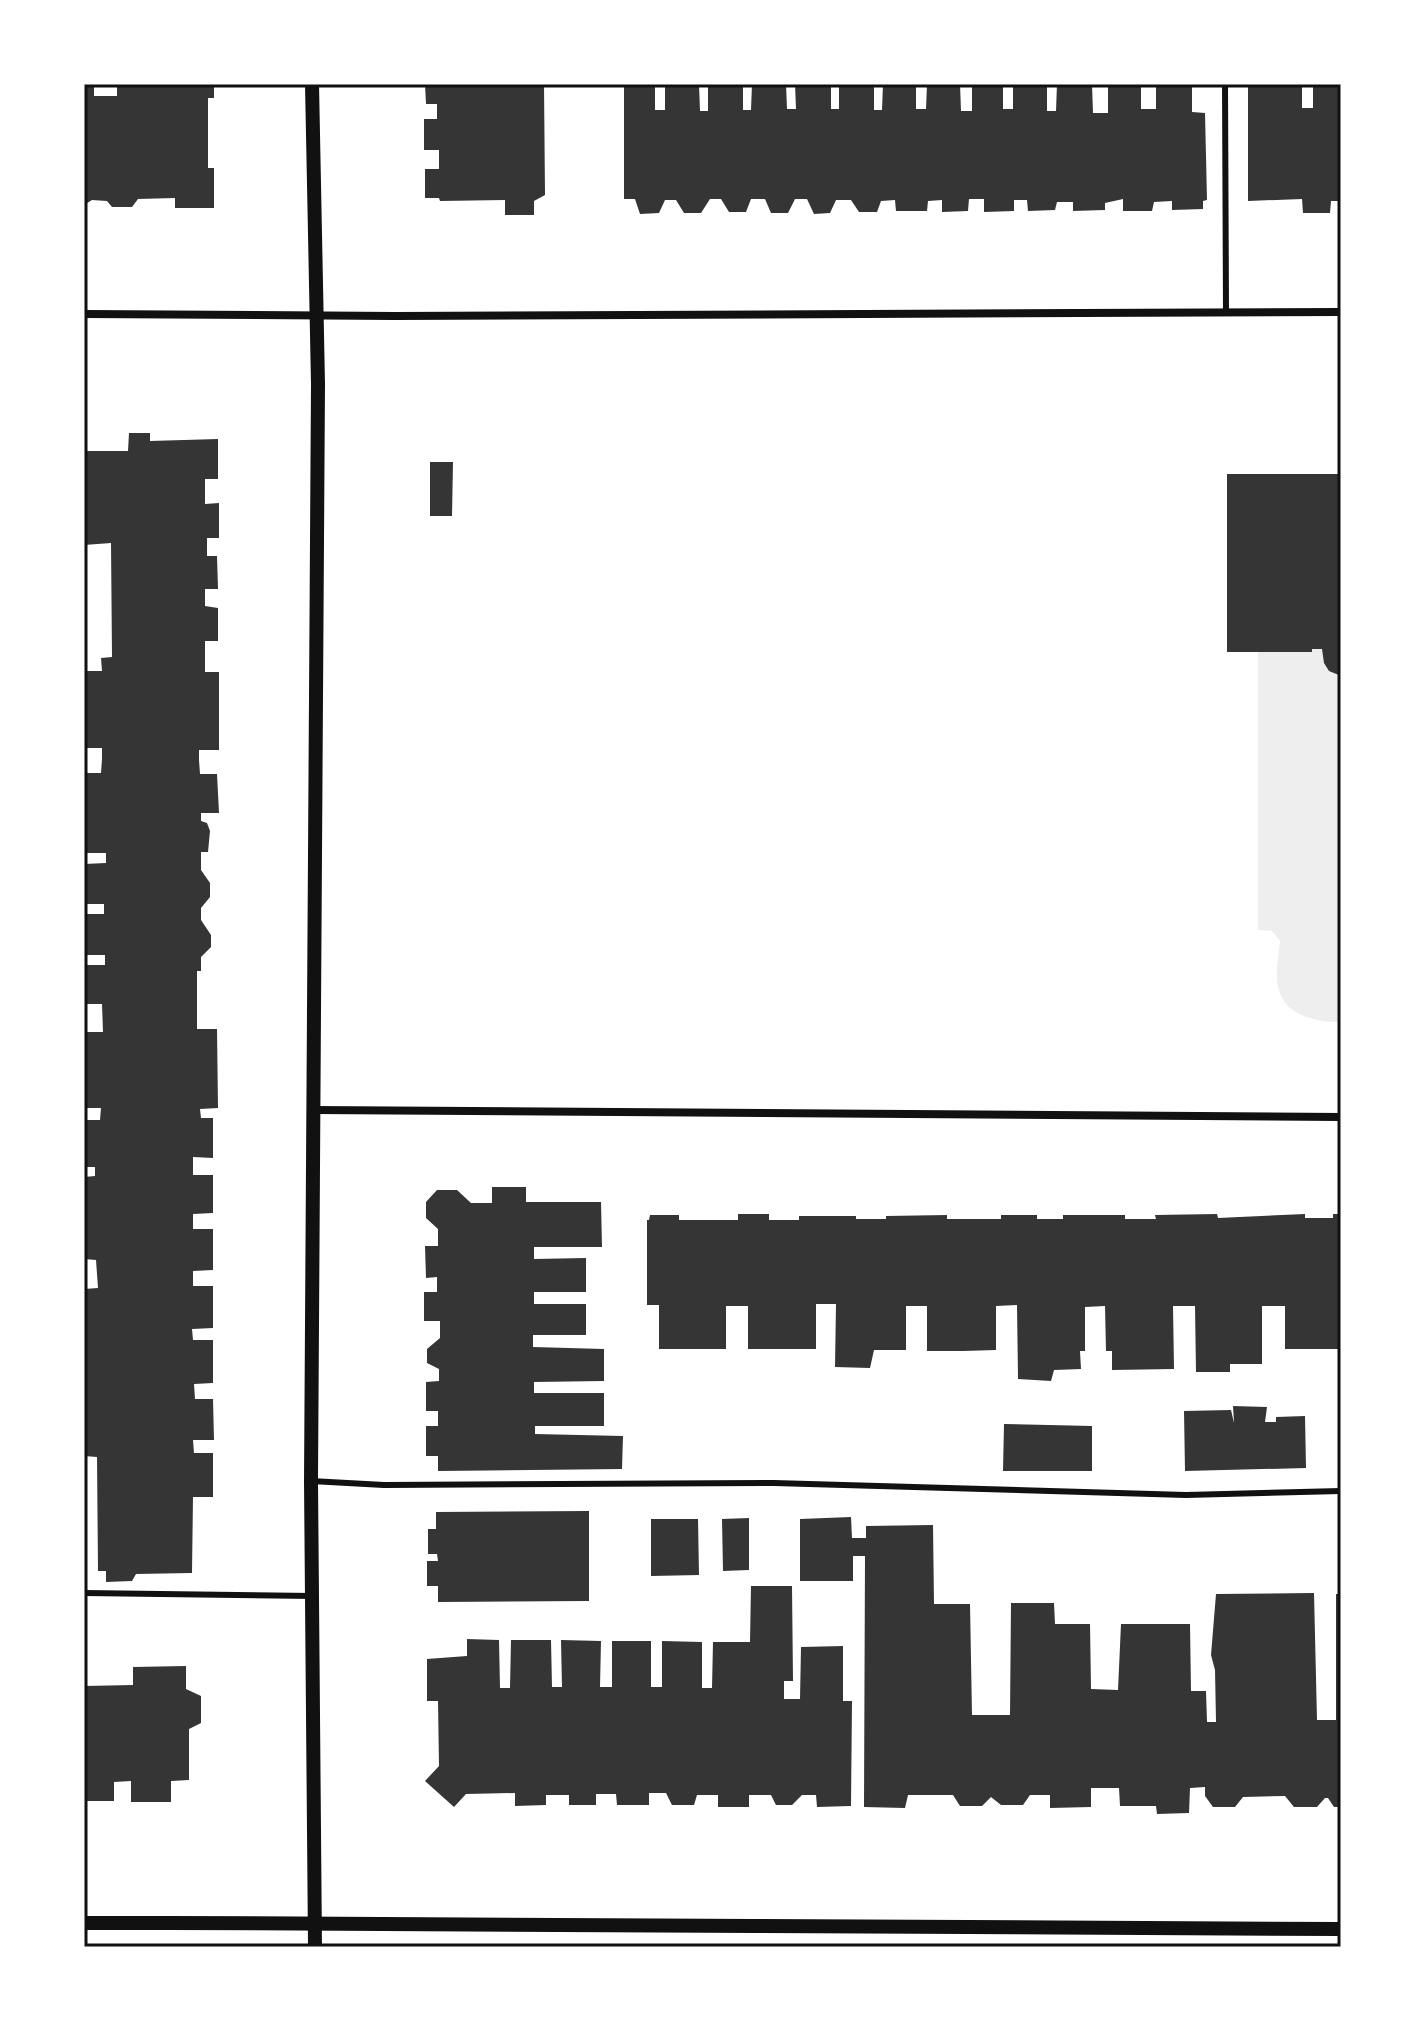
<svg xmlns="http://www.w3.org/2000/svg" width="1425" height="2031" font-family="'Nunito Sans',sans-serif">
	<rect width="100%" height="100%" fill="#fff"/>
	<path fill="#eee" d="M 1312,649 L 1322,649 C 1324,663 1327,673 1341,676 L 1341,1021 L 1339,1022 C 1315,1022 1283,1015 1278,986 C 1275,973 1279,954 1280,941 L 1272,931 L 1258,930 L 1258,652 L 1311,652 Z"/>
	<g fill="#353535">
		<path d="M 84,84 L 94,84 L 94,96 L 117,96 L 117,84 L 214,84 L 214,98 L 208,98 L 208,168 L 214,168 L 214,208 L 175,208 L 175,198 L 138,199 L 132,207 L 112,207 L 107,201 L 92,200 L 84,205 Z"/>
		<path d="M 425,84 L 544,84 L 545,195 L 534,201 L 534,215 L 505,215 L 505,200 L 440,201 L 439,198 L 425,198 L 425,169 L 439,169 L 439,150 L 424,150 L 424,119 L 437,119 L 437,104 L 426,104 Z"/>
		<path d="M 624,84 L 655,84 L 655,110 L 665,110 L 665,84 L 699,84 L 700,111 L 708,111 L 708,84 L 743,84 L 743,110 L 751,110 L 752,84 L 786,84 L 787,109 L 796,109 L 795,84 L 831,84 L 831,109 L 839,109 L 839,84 L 874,84 L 874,110 L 882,110 L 883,84 L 916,84 L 916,109 L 926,109 L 927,84 L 960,84 L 961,111 L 972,111 L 972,84 L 1003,84 L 1003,109 L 1013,109 L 1013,84 L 1047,84 L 1047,111 L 1056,111 L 1057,84 L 1092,84 L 1093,113 L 1108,113 L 1108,84 L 1141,84 L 1141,109 L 1156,109 L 1156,84 L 1192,84 L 1192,112 L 1205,113 L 1207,200 L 1203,201 L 1203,209 L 1172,210 L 1172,201 L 1154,202 L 1152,211 L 1123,211 L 1123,199 L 1105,203 L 1105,210 L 1073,211 L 1073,202 L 1057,202 L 1055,210 L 1028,211 L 1027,200 L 1014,200 L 1014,211 L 984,212 L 984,199 L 969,199 L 968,211 L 942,212 L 942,200 L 928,201 L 927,211 L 896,211 L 895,200 L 881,201 L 877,212 L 859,212 L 851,200 L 836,200 L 830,213 L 814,214 L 807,199 L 795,199 L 788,213 L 771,213 L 765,199 L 751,199 L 746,212 L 729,212 L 721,199 L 710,199 L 701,213 L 684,213 L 676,200 L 665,200 L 659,213 L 640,214 L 635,199 L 624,199 Z"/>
		<path d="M 1248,84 L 1302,84 L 1302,108 L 1313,108 L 1313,84 L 1341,84 L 1341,201 L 1331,201 L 1330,213 L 1303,213 L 1302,199 L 1248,201 Z"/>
		<path d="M 129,433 L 150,433 L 150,441 L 218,439 L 218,479 L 205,479 L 205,504 L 219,503 L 219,538 L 207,538 L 207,556 L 217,556 L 218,589 L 205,589 L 205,606 L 218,608 L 218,641 L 205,641 L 205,672 L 219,672 L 219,750 L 199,750 L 199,760 L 200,774 L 217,774 L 219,813 L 201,813 L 201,821 L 207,823 L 210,831 L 208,852 L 201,852 L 201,870 L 210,883 L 210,897 L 201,908 L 201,920 L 211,935 L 211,947 L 201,957 L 201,971 L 197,971 L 197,1029 L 217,1029 L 218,1108 L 200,1109 L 201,1118 L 213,1118 L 213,1158 L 193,1157 L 193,1175 L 213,1175 L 213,1213 L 193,1214 L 193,1229 L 213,1229 L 213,1270 L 193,1271 L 193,1286 L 213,1286 L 213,1328 L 192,1329 L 193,1340 L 213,1340 L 213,1383 L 194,1384 L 195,1399 L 213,1399 L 214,1440 L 193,1440 L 194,1453 L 213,1453 L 213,1497 L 193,1497 L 192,1573 L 136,1574 L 132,1581 L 106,1582 L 106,1571 L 98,1571 L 97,1457 L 84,1456 L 84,1289 L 98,1288 L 96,1260 L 84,1259 L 84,1177 L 95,1176 L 95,1167 L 84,1167 L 84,1120 L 100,1120 L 101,1108 L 84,1108 L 84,1032 L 103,1032 L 102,1004 L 84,1004 L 84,965 L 105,965 L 105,955 L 84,955 L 84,914 L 104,914 L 104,904 L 84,904 L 84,864 L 106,863 L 106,853 L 84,853 L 84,773 L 101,773 L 102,759 L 102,748 L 84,748 L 84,671 L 102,671 L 101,658 L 112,657 L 111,543 L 84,545 L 84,451 L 128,451 Z"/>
		<path d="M 430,462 L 453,462 L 452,516 L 430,516 Z"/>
		<path d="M 1227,474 L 1341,474 L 1341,676 L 1329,671 L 1324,663 L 1322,649 L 1312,649 L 1312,652 L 1227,652 Z"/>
		<path d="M 492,1187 L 526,1187 L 526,1202 L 601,1202 L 602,1247 L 534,1247 L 534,1259 L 586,1258 L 586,1292 L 534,1292 L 534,1304 L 586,1304 L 586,1335 L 533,1335 L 533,1347 L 604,1349 L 604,1381 L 534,1382 L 534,1393 L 604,1393 L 604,1426 L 535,1426 L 535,1434 L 623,1436 L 622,1469 L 438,1471 L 438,1456 L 426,1456 L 426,1426 L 438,1426 L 438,1411 L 426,1411 L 426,1382 L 439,1381 L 439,1369 L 427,1363 L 427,1349 L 440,1338 L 440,1321 L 424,1321 L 424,1292 L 437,1292 L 437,1277 L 426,1278 L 425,1246 L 438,1246 L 438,1229 L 426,1218 L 426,1202 L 437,1190 L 457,1190 L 471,1203 L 492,1203 Z"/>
		<path d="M 738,1214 L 769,1214 L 769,1220 L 799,1220 L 799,1216 L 856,1216 L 856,1219 L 886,1219 L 886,1216 L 947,1215 L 947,1219 L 1001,1219 L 1001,1215 L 1037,1215 L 1037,1219 L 1063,1219 L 1063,1215 L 1125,1215 L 1125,1219 L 1156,1219 L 1155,1215 L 1217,1214 L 1218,1218 L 1305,1214 L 1305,1218 L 1333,1218 L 1333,1214 L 1341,1214 L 1341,1349 L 1285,1349 L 1285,1306 L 1262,1306 L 1262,1364 L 1230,1364 L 1230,1372 L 1196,1372 L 1195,1306 L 1173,1306 L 1174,1369 L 1112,1370 L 1112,1351 L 1106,1351 L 1105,1306 L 1085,1307 L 1085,1351 L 1080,1351 L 1081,1369 L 1054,1370 L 1051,1381 L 1018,1379 L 1017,1305 L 996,1306 L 996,1350 L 963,1351 L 927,1351 L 927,1306 L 906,1306 L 906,1350 L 874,1350 L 870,1368 L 835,1367 L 836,1304 L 816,1304 L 816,1349 L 748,1349 L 748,1306 L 726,1306 L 726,1349 L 659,1349 L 659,1305 L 647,1305 L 647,1220 L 649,1220 L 650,1215 L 679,1215 L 679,1220 L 738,1220 Z"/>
		<path d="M 1233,1406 L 1267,1407 L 1265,1422 L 1276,1422 L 1276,1417 L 1305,1416 L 1306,1468 L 1185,1471 L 1184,1411 L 1231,1410 L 1234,1423 Z"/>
		<path d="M 1004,1424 L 1092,1426 L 1092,1471 L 1003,1471 Z"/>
		<path d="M 589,1511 L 589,1601 L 438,1602 L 438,1586 L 427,1586 L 427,1561 L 438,1561 L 437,1554 L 428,1554 L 428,1529 L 436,1529 L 436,1512 Z"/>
		<path d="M 851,1517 L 852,1538 L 866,1538 L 866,1526 L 933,1525 L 934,1604 L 970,1604 L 972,1715 L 1010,1715 L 1011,1603 L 1054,1603 L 1055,1624 L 1090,1624 L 1091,1689 L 1118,1690 L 1121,1624 L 1190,1624 L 1191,1691 L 1206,1691 L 1207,1722 L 1216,1722 L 1215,1670 L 1211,1655 L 1216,1594 L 1314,1593 L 1317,1720 L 1336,1720 L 1336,1594 L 1341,1594 L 1341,1807 L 1334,1807 L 1328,1798 L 1325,1798 L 1317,1807 L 1294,1807 L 1285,1796 L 1243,1797 L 1235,1807 L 1213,1807 L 1205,1796 L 1205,1787 L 1190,1788 L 1189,1813 L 1157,1814 L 1156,1806 L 1120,1806 L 1119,1788 L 1091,1788 L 1091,1807 L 1050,1808 L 1050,1795 L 1030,1795 L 1023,1805 L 1001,1805 L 991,1797 L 982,1806 L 960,1806 L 953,1795 L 908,1795 L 905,1808 L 864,1807 L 865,1556 L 853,1556 L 853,1581 L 800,1581 L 800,1519 Z"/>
		<path d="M 749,1518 L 749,1570 L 723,1571 L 722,1519 Z"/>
		<path d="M 651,1519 L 698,1519 L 699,1575 L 651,1576 Z"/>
		<path d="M 751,1586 L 792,1586 L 793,1681 L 784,1681 L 784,1699 L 800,1699 L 801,1647 L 843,1646 L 843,1701 L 852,1701 L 851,1806 L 817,1807 L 816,1795 L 802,1795 L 792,1805 L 776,1805 L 771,1795 L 749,1795 L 749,1807 L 718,1807 L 718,1795 L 697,1795 L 694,1805 L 672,1805 L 666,1793 L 649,1793 L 649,1805 L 617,1805 L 616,1794 L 596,1794 L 596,1805 L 569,1805 L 569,1795 L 546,1795 L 546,1805 L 515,1806 L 515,1793 L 466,1794 L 454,1807 L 425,1781 L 439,1766 L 438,1701 L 427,1701 L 427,1659 L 467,1656 L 467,1639 L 499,1640 L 500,1688 L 510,1688 L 511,1640 L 551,1640 L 552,1687 L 562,1687 L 561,1640 L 601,1641 L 600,1687 L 612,1687 L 612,1641 L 651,1641 L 651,1687 L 662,1687 L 662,1641 L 702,1642 L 702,1688 L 712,1688 L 713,1642 L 750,1642 Z"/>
		<path d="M 186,1666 L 186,1689 L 201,1696 L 201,1723 L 189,1729 L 189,1780 L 171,1781 L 171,1802 L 131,1802 L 131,1781 L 114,1782 L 114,1801 L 84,1801 L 84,1686 L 133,1685 L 133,1667 Z"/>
	</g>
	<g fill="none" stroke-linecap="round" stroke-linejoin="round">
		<g stroke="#111" stroke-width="6">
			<path d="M 1225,84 L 1226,312"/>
			<path d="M 311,1481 L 384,1485 L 774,1483 L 1186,1495 L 1341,1491"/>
			<path d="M 84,1593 L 313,1596"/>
		</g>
		<g stroke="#111" stroke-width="8">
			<path d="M 84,314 L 395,316 L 1341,312"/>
			<path d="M 314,1110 L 1341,1117"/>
		</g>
		<g stroke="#111" stroke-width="14">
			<path d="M 312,84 L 318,384 L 311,1481 L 315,1947"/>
			<path d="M 84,1923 C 503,1922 922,1929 1341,1929"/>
		</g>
	</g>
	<rect width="1425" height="2031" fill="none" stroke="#ffffff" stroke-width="172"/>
	<rect x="86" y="86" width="1253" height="1859" fill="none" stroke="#111" stroke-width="3"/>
</svg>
